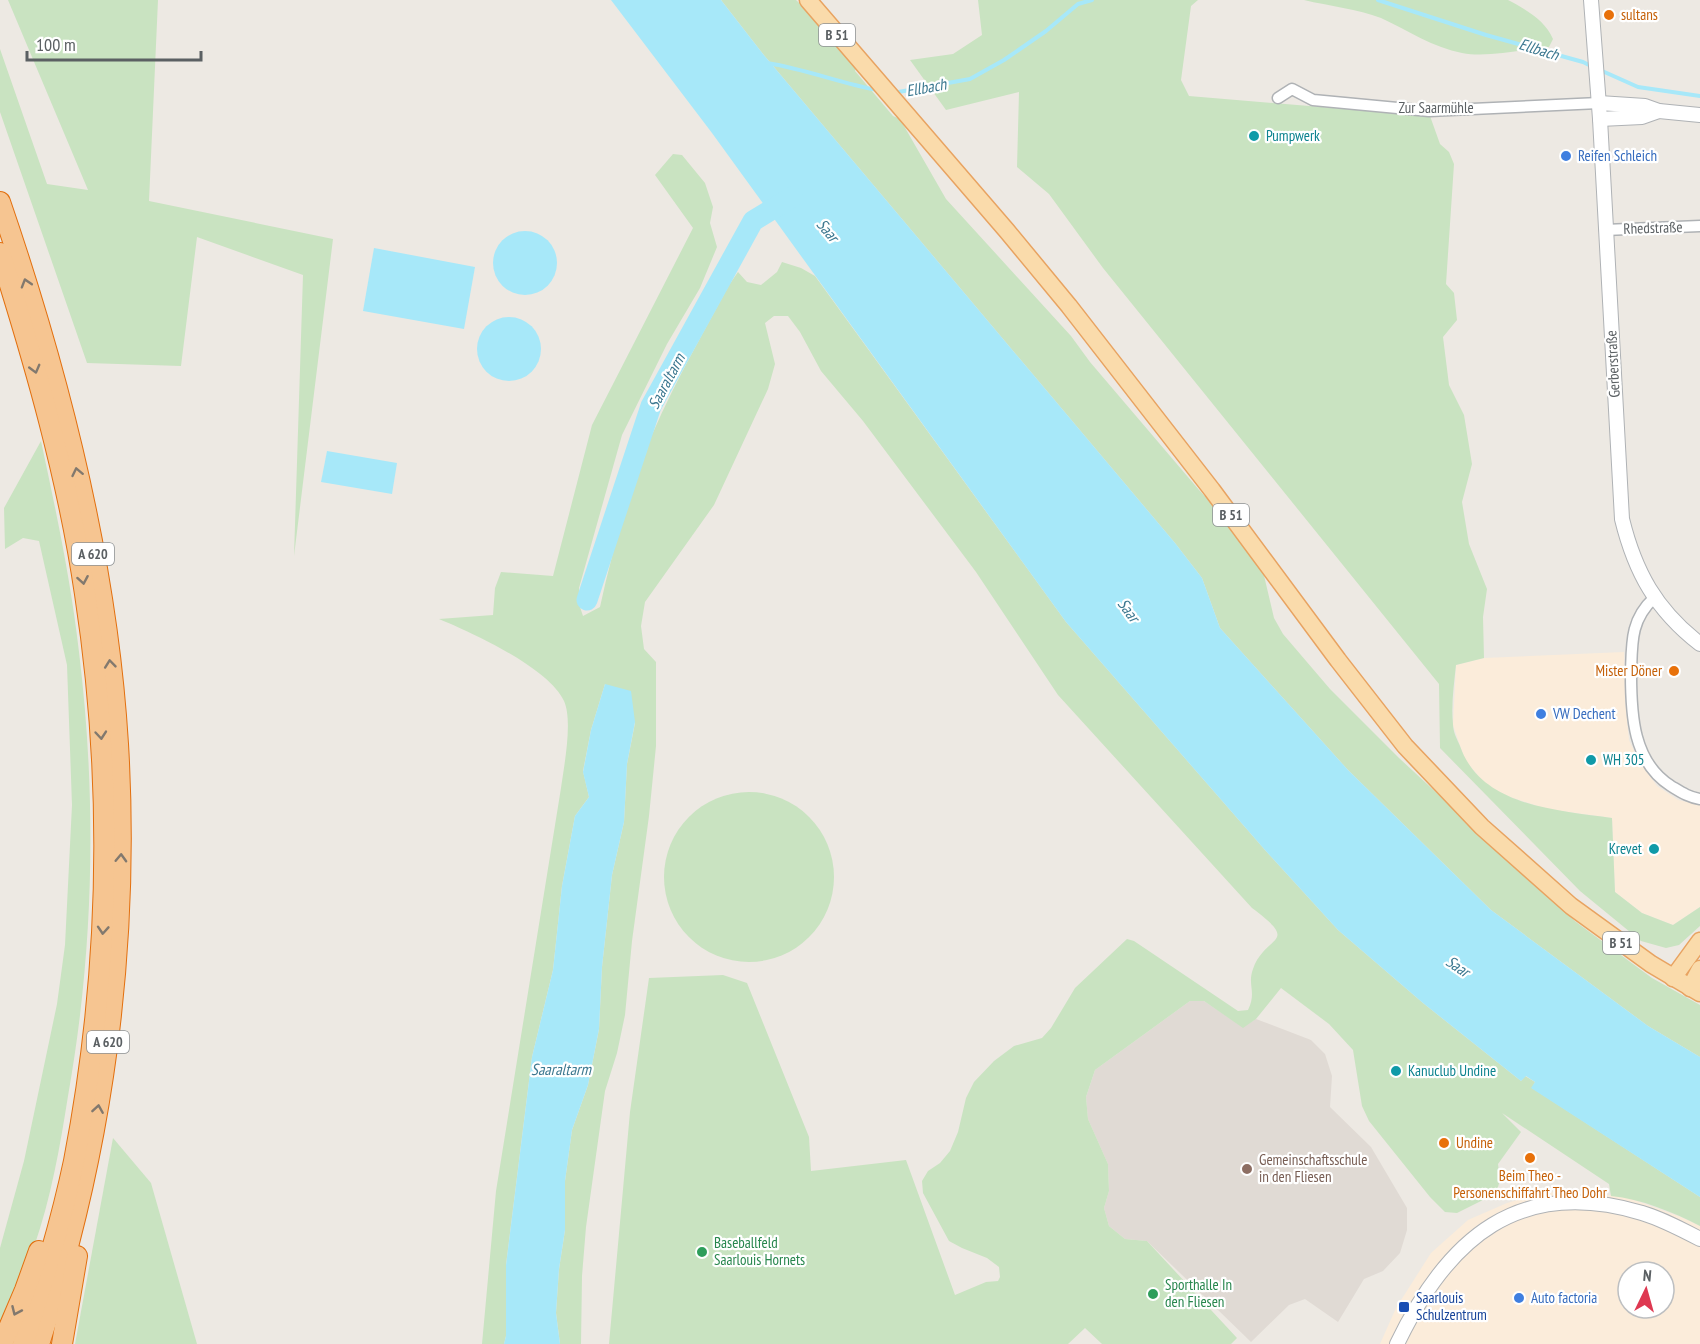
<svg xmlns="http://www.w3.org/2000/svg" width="1700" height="1344" font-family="'PT Sans Narrow',sans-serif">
	<rect width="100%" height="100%" fill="#ede9e3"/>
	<g fill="#fbecda" fill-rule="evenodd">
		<path d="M 1624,652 L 1625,701 L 1629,740 L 1638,760 L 1657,786 L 1678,800 L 1700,805 L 1700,907 L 1673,925 L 1642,913 L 1615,892 L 1612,818 L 1547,809 L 1510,797 L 1487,786 L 1465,760 L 1453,725 L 1456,665 L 1484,658 Z"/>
		<path d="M 1575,1191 L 1626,1197 L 1681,1217 L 1700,1226 L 1700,1344 L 1380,1344 L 1396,1308 L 1431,1253 L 1468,1220 L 1507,1203 L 1542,1193 ZM 1628,1272 L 1664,1272 L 1664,1308 L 1628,1308 Z"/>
	</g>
	<path fill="#e0dad4" d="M 1190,1001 L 1204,1001 L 1243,1027 L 1256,1019 L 1311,1040 L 1325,1054 L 1332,1076 L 1330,1107 L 1371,1147 L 1407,1208 L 1407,1230 L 1400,1253 L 1383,1271 L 1364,1279 L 1338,1322 L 1305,1299 L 1289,1305 L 1251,1342 L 1147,1241 L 1125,1239 L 1109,1226 L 1104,1208 L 1109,1191 L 1108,1164 L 1088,1119 L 1086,1097 L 1095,1070 Z"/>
	<g fill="#c9e3c1">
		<path d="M 8,0 L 158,0 L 149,201 L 333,239 L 294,556 L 303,275 L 197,237 L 181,366 L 87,363 L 0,112 L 0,49 L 47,184 L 88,190 Z"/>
		<path d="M 721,0 L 796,0 L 814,17 L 857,66 L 855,71 L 893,116 L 900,119 L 946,199 L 1071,336 L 1090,362 L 1199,490 L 1245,539 L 1262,567 L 1274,618 L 1283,634 L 1330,689 L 1399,758 L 1576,922 L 1652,978 L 1700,1005 L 1700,1057 L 1648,1026 L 1491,910 L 1348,770 L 1220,628 L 1202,578 L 1175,543 L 763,54 Z"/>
		<path d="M 978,0 L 1198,0 L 1191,6 L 1181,80 L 1189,96 L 1430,116 L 1440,144 L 1449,152 L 1454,164 L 1446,284 L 1454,293 L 1457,320 L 1443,337 L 1449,385 L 1464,415 L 1472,464 L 1462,502 L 1469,544 L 1487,589 L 1483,617 L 1484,658 L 1456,665 C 1454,684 1451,705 1453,724 C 1453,732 1457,739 1460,746 C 1481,807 1558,810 1612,818 L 1615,892 L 1642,913 L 1673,925 L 1700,907 L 1700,926 L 1679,945 L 1666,948 L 1641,941 L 1580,891 L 1440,748 L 1439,684 L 1103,268 L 1049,194 L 1017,167 L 1019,92 L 946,110 L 910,60 L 953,54 L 982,35 Z"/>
		<path d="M 1304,0 L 1508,0 C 1525,9 1545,20 1553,39 L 1549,47 C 1523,49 1488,58 1462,53 C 1434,48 1407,30 1381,18 C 1358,9 1329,6 1304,0 Z"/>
		<path d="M 673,154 L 682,155 L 705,183 L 713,207 L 710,223 L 717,247 L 700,288 L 667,344 L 622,435 L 579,588 L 579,604 L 583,616 L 600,607 C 611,556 625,506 643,457 C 666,397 699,341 729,285 L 738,272 L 747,282 L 761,285 L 777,272 L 782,262 L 801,268 L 815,276 L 1066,622 L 1265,850 L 1338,930 L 1423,1003 L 1521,1081 L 1525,1076 L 1535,1082 L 1532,1088 L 1700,1197 L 1700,1226 C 1673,1212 1641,1199 1611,1196 L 1609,1184 L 1502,1113 L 1521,1132 L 1498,1164 L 1500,1180 L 1498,1187 L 1491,1196 L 1457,1213 L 1445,1212 L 1430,1197 L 1369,1121 L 1362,1106 L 1353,1050 L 1329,1024 L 1281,988 L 1256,1019 L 1243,1028 L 1204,1001 L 1190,1001 L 1095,1070 L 1086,1097 L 1088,1119 L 1108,1164 L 1109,1191 L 1104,1208 L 1109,1226 L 1125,1239 L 1147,1241 L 1237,1338 L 1231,1344 L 1102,1344 L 1085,1328 L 1068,1344 L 609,1344 L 630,1112 L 649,978 L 723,975 L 747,983 L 809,1137 L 811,1171 L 906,1160 L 955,1295 L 986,1282 L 998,1281 L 1000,1277 L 999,1267 L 987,1258 L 962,1248 L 949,1241 L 923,1193 L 922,1181 L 928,1171 L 940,1163 L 950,1151 L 958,1132 L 966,1098 L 974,1082 L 994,1061 L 1014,1046 L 1042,1038 L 1051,1028 L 1075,988 L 1127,939 L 1134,941 L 1238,1011 L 1248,1010 C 1257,992 1247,985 1253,969 C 1265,934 1302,945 1252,908 L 1058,695 L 976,572 L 863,421 L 821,371 L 800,332 L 788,316 L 774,316 L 765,323 L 775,364 L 768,389 L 714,505 L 645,602 L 641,626 L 644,649 L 656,662 L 656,746 L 649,816 L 632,941 L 625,1015 L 617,1053 L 605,1091 L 586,1227 L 582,1276 L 581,1344 L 560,1344 L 556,1313 L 559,1269 L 565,1230 L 565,1181 L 572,1130 L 588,1085 L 599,1029 L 602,967 L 612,875 L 624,822 L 627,764 L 635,723 L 605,684 L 591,730 L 583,771 L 589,797 L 575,816 L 562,886 L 553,970 L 532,1057 L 506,1265 L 506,1336 L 504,1344 L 482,1344 L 496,1191 L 561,788 C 564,766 573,721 564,701 C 549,668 473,633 439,619 L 493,615 L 495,588 L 501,572 L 553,576 L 592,425 L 693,228 L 655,175 Z"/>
		<path d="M 41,441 C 56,511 71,581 79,652 C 97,799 94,950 68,1096 C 60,1147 51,1198 34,1247 C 24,1275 11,1303 0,1331 L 0,1248 L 24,1161 L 57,1004 L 65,945 L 72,805 L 67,665 L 39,541 L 23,538 L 5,549 L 4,508 Z"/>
		<circle cx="749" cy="877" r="85"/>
		<path d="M 113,1138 L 151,1183 L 197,1344 L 75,1344 Z"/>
	</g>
	<g fill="#a7e8f9">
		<path d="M 611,0 L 721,0 L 763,54 L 1175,543 L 1202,578 L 1220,628 L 1348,770 L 1491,910 L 1648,1026 L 1700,1057 L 1700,1197 L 1531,1088 L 1535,1082 L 1526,1076 L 1521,1081 L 1423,1003 L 1338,930 L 1265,850 L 1066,622 L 712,133 Z"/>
		<circle cx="525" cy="263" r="32"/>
		<path d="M 374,248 L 475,267 L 464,329 L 363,311 Z"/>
		<circle cx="509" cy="349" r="32"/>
		<path d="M 327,451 L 397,463 L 392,494 L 321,482 Z"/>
		<path d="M 605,684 L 631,691 L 635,722 L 627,764 L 624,822 L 612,875 L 602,967 L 599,1029 L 588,1085 L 572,1130 L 565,1181 L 565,1230 L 559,1269 L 556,1313 L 560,1344 L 504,1344 L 506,1336 L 506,1265 L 532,1057 L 553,970 L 562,886 L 575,816 L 589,797 L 583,772 L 591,730 Z"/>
	</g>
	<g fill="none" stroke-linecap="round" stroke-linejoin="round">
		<g stroke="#a7e8f9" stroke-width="4">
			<path d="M 1378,0 L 1486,35 L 1583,62 L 1593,67"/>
			<path d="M 767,63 C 805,69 840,83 877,90"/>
			<path d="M 1600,70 L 1638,87 L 1700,96"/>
			<path d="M 893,93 L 970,79 L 1004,60 L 1046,31 L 1078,4 L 1092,0"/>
		</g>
		<path stroke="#a7e8f9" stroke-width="21" d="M 587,600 L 651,406 L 753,221 L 792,197"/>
		<defs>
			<g id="minor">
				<path d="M 1278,98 L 1292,89 L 1313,100 L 1429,111 L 1599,103"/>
				<path d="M 1605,230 L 1700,226"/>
				<path d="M 1654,598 C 1630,620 1632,644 1631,674 C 1631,715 1633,762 1671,786 C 1681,792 1688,797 1700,799"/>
			</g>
			<g id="tertiary">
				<path d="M 1591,0 L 1600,119 L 1622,519 C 1635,572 1656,610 1700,644"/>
				<path d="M 1599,103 L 1645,106 L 1659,111 L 1700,115"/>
				<path d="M 1600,119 L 1642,117 L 1659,111"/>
				<path d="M 1397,1344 C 1448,1238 1519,1176 1642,1213 C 1662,1219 1681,1229 1700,1239"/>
			</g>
			<g id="primary">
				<path d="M 808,0 L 1007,231 L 1069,306 L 1212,490 L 1338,660 L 1405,746 L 1482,827 L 1571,906 L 1651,964 L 1700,993"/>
				<path d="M 1673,978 L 1700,941"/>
				<path d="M 1690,988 L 1700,969"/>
			</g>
			<g id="motorway">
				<path d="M 0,202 C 59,374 107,561 118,744 C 130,947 103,1151 39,1344"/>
				<path d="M 0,253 C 35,364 68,478 85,594 C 114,783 110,974 74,1161 C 61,1223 42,1284 23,1344"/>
				<path d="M 2,1344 L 25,1290 L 39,1251"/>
				<path d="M 62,1344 L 77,1256"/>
			</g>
		</defs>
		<use href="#minor" stroke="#afb2b5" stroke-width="13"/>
		<use href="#tertiary" stroke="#afb2b5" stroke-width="16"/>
		<use href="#primary" stroke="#e8a361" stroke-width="19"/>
		<use href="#motorway" stroke="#e26f0e" stroke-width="22"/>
		<use href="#minor" stroke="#fff" stroke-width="10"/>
		<use href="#tertiary" stroke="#fff" stroke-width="14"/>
		<use href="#primary" stroke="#fadbab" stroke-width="16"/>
		<use href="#motorway" stroke="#f6c591" stroke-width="20"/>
	</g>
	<defs><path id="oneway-chevron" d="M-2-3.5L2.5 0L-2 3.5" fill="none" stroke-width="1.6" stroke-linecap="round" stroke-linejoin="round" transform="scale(1.5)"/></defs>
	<g stroke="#82796e">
		<use href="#oneway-chevron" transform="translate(26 283) rotate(-107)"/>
		<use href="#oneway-chevron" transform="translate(35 369) rotate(75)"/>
		<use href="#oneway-chevron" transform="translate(77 472) rotate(-102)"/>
		<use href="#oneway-chevron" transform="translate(83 580) rotate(80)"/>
		<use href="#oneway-chevron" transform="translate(110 664) rotate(-96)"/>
		<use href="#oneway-chevron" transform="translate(101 735) rotate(85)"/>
		<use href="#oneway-chevron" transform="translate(121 858) rotate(-88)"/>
		<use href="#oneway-chevron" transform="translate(103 930) rotate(94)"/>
		<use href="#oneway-chevron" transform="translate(98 1109) rotate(-81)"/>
		<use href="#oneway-chevron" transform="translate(16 1311) rotate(114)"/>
	</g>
	<g fill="#e8710a" stroke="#fff" stroke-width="2">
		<circle cx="1609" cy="15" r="6"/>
		<circle cx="1674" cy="671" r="6"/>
		<circle cx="1444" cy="1143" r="6"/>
		<circle cx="1530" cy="1158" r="6"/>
	</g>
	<g fill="#0f9aa8" stroke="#fff" stroke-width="2">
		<circle cx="1254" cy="136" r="6"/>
		<circle cx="1591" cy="760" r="6"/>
		<circle cx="1654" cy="849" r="6"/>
		<circle cx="1396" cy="1071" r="6"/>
	</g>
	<g fill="#3f7fe0" stroke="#fff" stroke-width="2">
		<circle cx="1566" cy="156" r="6"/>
		<circle cx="1541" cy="714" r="6"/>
		<circle cx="1519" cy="1298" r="6"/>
	</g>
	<circle fill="#8d6e63" stroke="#fff" stroke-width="2" cx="1247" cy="1169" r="6"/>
	<g fill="#2e9e5b" stroke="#fff" stroke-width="2">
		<circle cx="702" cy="1252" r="6"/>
		<circle cx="1153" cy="1294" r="6"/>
	</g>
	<rect fill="#1a4fb4" stroke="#fff" stroke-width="2" x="1398" y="1301" width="12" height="12" rx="3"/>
	<g text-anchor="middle" stroke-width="4.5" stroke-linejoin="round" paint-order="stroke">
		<g fill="#fff" stroke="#8c9092" stroke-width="1.5">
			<rect x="819" y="24" width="36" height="22" rx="4.5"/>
			<rect x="1213" y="504" width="36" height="22" rx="4.5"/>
			<rect x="72" y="543" width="42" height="22" rx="4.5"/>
			<rect x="1603" y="932" width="36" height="22" rx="4.5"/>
			<rect x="87" y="1031" width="42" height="22" rx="4.5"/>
		</g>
		<g font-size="14" font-weight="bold" fill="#5b6063">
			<text x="837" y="40">B 51</text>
			<text x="1231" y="520">B 51</text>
			<text x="93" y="559">A 620</text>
			<text x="1621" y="948">B 51</text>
			<text x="108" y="1047">A 620</text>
		</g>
		<g font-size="15" fill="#c56008" stroke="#fff" text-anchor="start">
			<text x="1621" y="20">sultans</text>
			<text x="1662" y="676" text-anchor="end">Mister Döner</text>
			<text x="1456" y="1148">Undine</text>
			<text x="1530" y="1181" text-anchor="middle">Beim Theo -<tspan x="1530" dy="17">Personenschiffahrt Theo Dohr</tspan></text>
		</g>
		<g font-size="15" fill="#5b6063" stroke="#fff">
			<text x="1436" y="113">Zur Saarmühle</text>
			<text transform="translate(1653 228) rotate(-2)" y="5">Rhedstraße</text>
			<text transform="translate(1613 364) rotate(-93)" y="5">Gerberstraße</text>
		</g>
		<g font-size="15" fill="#0d838f" stroke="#fff" text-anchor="start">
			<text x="1266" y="141">Pumpwerk</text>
			<text x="1603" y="765">WH 305</text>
			<text x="1642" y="854" text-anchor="end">Krevet</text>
			<text x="1408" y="1076">Kanuclub Undine</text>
		</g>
		<g font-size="15" fill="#366cbe" stroke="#fff" text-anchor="start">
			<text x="1578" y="161">Reifen Schleich</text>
			<text x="1553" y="719">VW Dechent</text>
			<text x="1531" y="1303">Auto factoria</text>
		</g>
		<g font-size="15" fill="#785e54" stroke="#fff" text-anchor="start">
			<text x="1259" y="1165">Gemeinschaftsschule<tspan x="1259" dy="17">in den Fliesen</tspan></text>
		</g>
		<g font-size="15" fill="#27864d" stroke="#fff" text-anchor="start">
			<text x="714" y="1248">Baseballfeld<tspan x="714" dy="17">Saarlouis Hornets</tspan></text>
			<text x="1165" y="1290">Sporthalle In<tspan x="1165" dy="17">den Fliesen</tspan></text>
		</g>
		<g font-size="15" fill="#164399" stroke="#fff" text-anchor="start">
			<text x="1416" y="1303">Saarlouis<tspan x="1416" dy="17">Schulzentrum</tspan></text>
		</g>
		<g font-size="16" font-style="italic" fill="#3c7890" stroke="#fff">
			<text transform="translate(1539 49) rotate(17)" y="6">Ellbach</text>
			<text transform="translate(926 87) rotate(-10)" y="6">Ellbach</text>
			<text transform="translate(828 230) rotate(50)" y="6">Saar</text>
			<text transform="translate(666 381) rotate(-62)" y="6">Saaraltarm</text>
			<text transform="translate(1129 610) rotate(54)" y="6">Saar</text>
			<text transform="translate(1458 966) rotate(34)" y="6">Saar</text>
			<text x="561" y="1075">Saaraltarm</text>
		</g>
	</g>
	<g transform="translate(1646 1290) rotate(5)"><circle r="28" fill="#ffffff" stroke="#bdbfc1" stroke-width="1.5"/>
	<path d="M0-4.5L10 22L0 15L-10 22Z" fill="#de3851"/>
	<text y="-9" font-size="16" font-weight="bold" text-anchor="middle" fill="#5b6063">N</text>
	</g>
	<path d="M27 51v9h174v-9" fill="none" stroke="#5b6063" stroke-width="3"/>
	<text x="36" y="51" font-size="18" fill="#5b6063" stroke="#ffffff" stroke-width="4.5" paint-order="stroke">100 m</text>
</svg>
